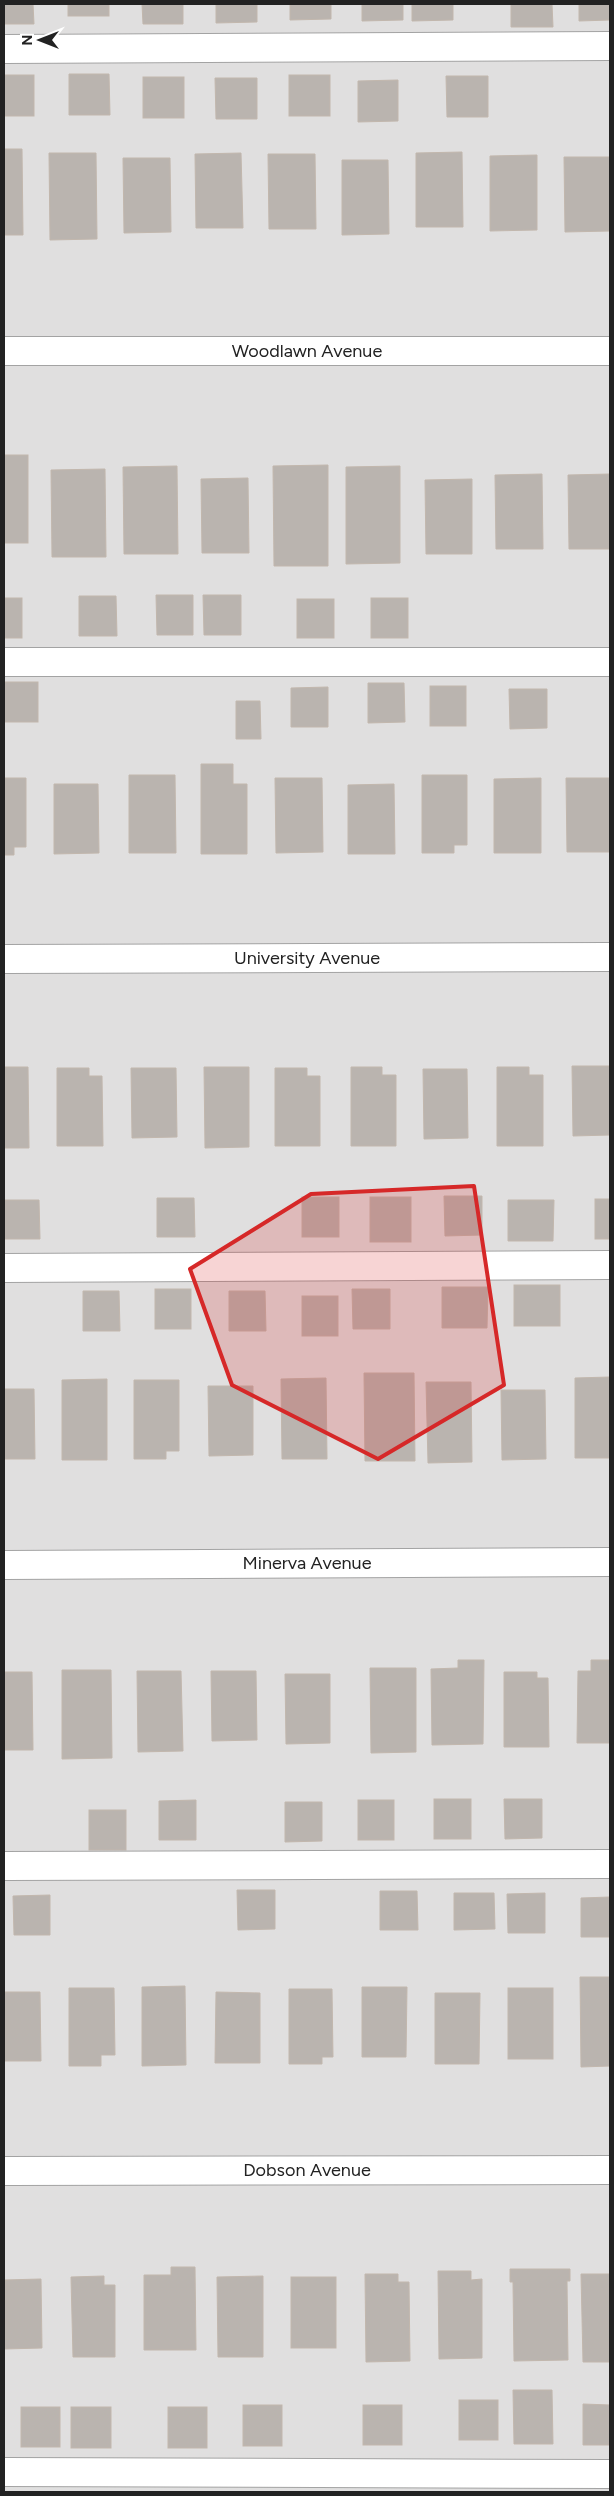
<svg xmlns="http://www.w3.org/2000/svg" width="614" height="2496" font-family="Figtree,sans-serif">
	<rect width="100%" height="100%" fill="#f1efea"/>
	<rect fill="#e0dfdf" x="4" y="4" width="606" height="2488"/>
	<g fill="#bab4af" stroke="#c2b7ad">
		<path d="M 4,4 L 33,4 L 34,24 L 4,24 Z"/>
		<rect x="68" y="4" width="41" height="12"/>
		<path d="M 142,4 L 183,4 L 183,24 L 143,24 Z"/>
		<path d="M 216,4 L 257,4 L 257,22 L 216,23 Z"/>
		<path d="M 290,4 L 331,4 L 331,19 L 290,20 Z"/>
		<path d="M 362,4 L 403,4 L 403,20 L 362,21 Z"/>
		<path d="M 412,4 L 453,4 L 453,20 L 412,21 Z"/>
		<path d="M 511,4 L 552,4 L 553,27 L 511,27 Z"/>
		<path d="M 579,4 L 610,4 L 610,20 L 579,21 Z"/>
		<path d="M 69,74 L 109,74 L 110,115 L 69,115 Z"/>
		<rect x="4" y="75" width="30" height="41"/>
		<rect x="289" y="75" width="41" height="41"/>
		<path d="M 446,76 L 488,76 L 488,117 L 447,117 Z"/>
		<rect x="143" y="77" width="41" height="41"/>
		<path d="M 215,78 L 257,78 L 257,119 L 216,119 Z"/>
		<path d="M 398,80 L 398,121 L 358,122 L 358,81 Z"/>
		<path d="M 4,149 L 22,149 L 23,235 L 4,235 Z"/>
		<path d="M 462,152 L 463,227 L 416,227 L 416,153 Z"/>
		<path d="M 49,153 L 96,153 L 97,239 L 50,240 Z"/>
		<path d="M 241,153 L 243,228 L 196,228 L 195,154 Z"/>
		<path d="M 268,154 L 315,154 L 316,229 L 269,229 Z"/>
		<path d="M 537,155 L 537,230 L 490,231 L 490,156 Z"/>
		<path d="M 564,157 L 610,157 L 610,231 L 565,232 Z"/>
		<path d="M 123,158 L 170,158 L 171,232 L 124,233 Z"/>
		<path d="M 342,160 L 388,160 L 389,234 L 342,235 Z"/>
		<rect x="4" y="455" width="24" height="88"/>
		<path d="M 328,465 L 328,566 L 274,566 L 273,466 Z"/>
		<path d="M 177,466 L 178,554 L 124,554 L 123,467 Z"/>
		<path d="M 400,466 L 400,563 L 346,564 L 346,467 Z"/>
		<path d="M 105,469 L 106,557 L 52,557 L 51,470 Z"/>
		<path d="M 542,474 L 543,549 L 496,549 L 495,475 Z"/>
		<path d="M 610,474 L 610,549 L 569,549 L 568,475 Z"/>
		<path d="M 248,478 L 249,553 L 202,553 L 201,479 Z"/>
		<path d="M 472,479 L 472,554 L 426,554 L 425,480 Z"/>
		<path d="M 156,595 L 193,595 L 193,635 L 157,635 Z"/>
		<path d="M 203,595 L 241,595 L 241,635 L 204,635 Z"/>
		<path d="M 79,596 L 116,596 L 117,636 L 79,636 Z"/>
		<rect x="4" y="598" width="18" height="40"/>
		<rect x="371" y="598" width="37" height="40"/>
		<rect x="297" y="599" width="37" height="39"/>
		<rect x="4" y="682" width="34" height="40"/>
		<path d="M 368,683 L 404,683 L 405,722 L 368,723 Z"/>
		<rect x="430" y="686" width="36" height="40"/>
		<path d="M 328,687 L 328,727 L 291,727 L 291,688 Z"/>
		<path d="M 509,689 L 547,689 L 547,728 L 510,729 Z"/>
		<path d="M 236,701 L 260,701 L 261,739 L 236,739 Z"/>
		<path d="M 201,764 L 233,764 L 233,784 L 247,784 L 247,854 L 201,854 Z"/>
		<path d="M 129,775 L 175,775 L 176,853 L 129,853 Z"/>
		<path d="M 422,775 L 467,775 L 467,845 L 454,845 L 454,853 L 422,853 Z"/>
		<path d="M 4,778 L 26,778 L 26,847 L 14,847 L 14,855 L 4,855 Z"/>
		<path d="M 275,778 L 322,778 L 323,852 L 276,853 Z"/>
		<path d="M 541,778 L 541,853 L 494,853 L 494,779 Z"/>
		<path d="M 566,778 L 610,778 L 610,852 L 567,852 Z"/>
		<path d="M 54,784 L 98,784 L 99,853 L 54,854 Z"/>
		<path d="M 394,784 L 395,854 L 348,854 L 348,785 Z"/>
		<path d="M 572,1066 L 610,1066 L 610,1135 L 573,1136 Z"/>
		<path d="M 4,1067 L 28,1067 L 29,1148 L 4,1148 Z"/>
		<path d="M 204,1067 L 249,1067 L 249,1147 L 205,1148 Z"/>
		<path d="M 351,1067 L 382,1067 L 382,1075 L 396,1075 L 396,1146 L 351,1146 Z"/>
		<path d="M 497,1067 L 529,1067 L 529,1075 L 543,1075 L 543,1146 L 497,1146 Z"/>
		<path d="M 57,1068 L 89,1068 L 89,1076 L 102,1076 L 103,1146 L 57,1146 Z"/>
		<path d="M 131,1068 L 176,1068 L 177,1137 L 132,1138 Z"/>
		<path d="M 275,1068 L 307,1068 L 307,1076 L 320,1076 L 320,1146 L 275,1146 Z"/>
		<path d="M 423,1069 L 467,1069 L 468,1138 L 424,1139 Z"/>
		<path d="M 444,1196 L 482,1196 L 482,1235 L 445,1236 Z"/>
		<rect x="302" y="1197" width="37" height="40"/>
		<rect x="370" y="1197" width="41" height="45"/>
		<path d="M 157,1198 L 194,1198 L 195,1237 L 157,1237 Z"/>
		<rect x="595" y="1199" width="15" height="40"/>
		<path d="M 4,1200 L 39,1200 L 40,1239 L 4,1239 Z"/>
		<path d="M 508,1200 L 554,1200 L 553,1241 L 508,1241 Z"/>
		<rect x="514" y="1285" width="46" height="41"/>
		<path d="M 442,1287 L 488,1287 L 487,1328 L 442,1328 Z"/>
		<rect x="155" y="1289" width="36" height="40"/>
		<path d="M 352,1289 L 390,1289 L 390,1329 L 353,1329 Z"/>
		<path d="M 83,1291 L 119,1291 L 120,1331 L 83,1331 Z"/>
		<path d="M 229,1291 L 265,1291 L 266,1331 L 229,1331 Z"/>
		<rect x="302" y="1296" width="36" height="40"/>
		<path d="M 364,1373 L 414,1373 L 415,1461 L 365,1461 Z"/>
		<path d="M 610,1377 L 610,1458 L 575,1458 L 575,1378 Z"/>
		<path d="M 326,1378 L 327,1459 L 282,1459 L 281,1379 Z"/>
		<path d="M 107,1379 L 107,1460 L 62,1460 L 62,1380 Z"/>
		<path d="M 134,1380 L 179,1380 L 179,1451 L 166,1451 L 166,1459 L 134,1459 Z"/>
		<path d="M 426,1382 L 471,1382 L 472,1462 L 428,1463 Z"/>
		<path d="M 208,1386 L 253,1386 L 253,1455 L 209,1456 Z"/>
		<path d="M 4,1389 L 34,1389 L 35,1459 L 4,1459 Z"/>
		<path d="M 501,1390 L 545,1390 L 546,1459 L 502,1460 Z"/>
		<path d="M 458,1660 L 484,1660 L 483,1744 L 432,1745 L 431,1669 L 458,1668 Z"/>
		<path d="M 591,1660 L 610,1660 L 610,1743 L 577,1743 L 578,1671 L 591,1671 Z"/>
		<path d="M 370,1668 L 416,1668 L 416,1752 L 371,1753 Z"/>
		<path d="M 62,1670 L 111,1670 L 112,1758 L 62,1759 Z"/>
		<path d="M 137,1671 L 181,1671 L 183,1751 L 138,1752 Z"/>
		<path d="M 211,1671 L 256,1671 L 257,1740 L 212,1741 Z"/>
		<path d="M 4,1672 L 32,1672 L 33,1750 L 4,1750 Z"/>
		<path d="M 504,1672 L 537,1672 L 537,1678 L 548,1678 L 549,1747 L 504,1747 Z"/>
		<path d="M 285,1674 L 330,1674 L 330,1743 L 286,1744 Z"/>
		<rect x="434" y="1799" width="37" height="40"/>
		<path d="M 504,1799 L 542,1799 L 542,1838 L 505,1839 Z"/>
		<path d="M 196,1800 L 196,1840 L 159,1840 L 159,1801 Z"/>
		<rect x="358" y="1800" width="36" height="40"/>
		<path d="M 285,1802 L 322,1802 L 322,1841 L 285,1842 Z"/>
		<rect x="89" y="1810" width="37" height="40"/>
		<path d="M 237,1890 L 275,1890 L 275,1929 L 238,1930 Z"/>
		<path d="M 380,1891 L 417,1891 L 418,1930 L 380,1930 Z"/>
		<path d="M 454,1893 L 494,1893 L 495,1929 L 454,1930 Z"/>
		<path d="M 545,1893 L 545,1933 L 508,1933 L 507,1894 Z"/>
		<path d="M 50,1895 L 50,1935 L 14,1935 L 13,1896 Z"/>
		<path d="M 610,1897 L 610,1937 L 581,1937 L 581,1898 Z"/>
		<path d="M 580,1977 L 610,1977 L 610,2066 L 581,2067 Z"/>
		<path d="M 185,1986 L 186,2065 L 142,2066 L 142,1987 Z"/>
		<path d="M 362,1987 L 407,1987 L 406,2057 L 362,2057 Z"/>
		<path d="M 69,1988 L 114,1988 L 115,2055 L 101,2055 L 101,2066 L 69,2066 Z"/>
		<rect x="508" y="1988" width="45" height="71"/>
		<path d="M 289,1989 L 332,1989 L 333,2057 L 322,2057 L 322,2064 L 289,2064 Z"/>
		<path d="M 4,1992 L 40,1992 L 41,2061 L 4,2061 Z"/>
		<path d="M 216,1992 L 260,1993 L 260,2063 L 215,2063 Z"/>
		<path d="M 435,1993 L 480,1993 L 479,2064 L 435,2064 Z"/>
		<path d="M 171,2267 L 195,2267 L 196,2350 L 144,2350 L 144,2275 L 171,2275 Z"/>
		<path d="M 510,2269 L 570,2269 L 570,2281 L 567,2281 L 568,2360 L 514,2361 L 513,2282 L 510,2282 Z"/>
		<path d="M 438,2271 L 471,2271 L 471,2280 L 482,2279 L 482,2358 L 439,2359 Z"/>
		<path d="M 365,2274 L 398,2274 L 398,2282 L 409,2282 L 410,2361 L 366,2362 Z"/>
		<path d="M 581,2274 L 610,2274 L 610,2362 L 583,2362 Z"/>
		<path d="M 104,2276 L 104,2285 L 115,2285 L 115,2357 L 73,2357 L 71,2277 Z"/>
		<path d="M 263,2276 L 263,2357 L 218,2357 L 217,2277 Z"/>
		<rect x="291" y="2277" width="45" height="71"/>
		<path d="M 41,2279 L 42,2348 L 4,2349 L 4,2280 Z"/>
		<path d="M 513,2390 L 552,2390 L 553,2444 L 514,2444 Z"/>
		<rect x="459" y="2400" width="39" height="40"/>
		<path d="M 583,2404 L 610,2405 L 610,2445 L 583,2445 Z"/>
		<rect x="243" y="2405" width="39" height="41"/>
		<rect x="363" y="2405" width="39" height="40"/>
		<rect x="21" y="2407" width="39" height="40"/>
		<rect x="71" y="2407" width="40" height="41"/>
		<rect x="168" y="2407" width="39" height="41"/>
	</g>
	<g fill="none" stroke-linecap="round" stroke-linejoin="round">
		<defs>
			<g id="minor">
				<path d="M 4,49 L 610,46"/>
				<path d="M 4,351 L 610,351"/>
				<path d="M 4,662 L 610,662"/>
				<path d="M 4,959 L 610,957"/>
				<path d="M 4,1268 L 610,1265"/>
				<path d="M 4,1565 L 610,1562"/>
				<path d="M 4,1866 L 610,1864"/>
				<path d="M 4,2171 L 610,2170"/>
				<path d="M 4,2472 L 610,2474"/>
			</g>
		</defs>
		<use href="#minor" stroke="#a3a3a3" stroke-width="30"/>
		<use href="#minor" stroke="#fff" stroke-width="28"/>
	</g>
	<path fill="#d62828" fill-opacity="0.2" stroke="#d62828" stroke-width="4" stroke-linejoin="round" d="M 474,1186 L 504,1385 L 378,1459 L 232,1385 L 190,1269 L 311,1194 Z"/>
	<g text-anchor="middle" stroke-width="4.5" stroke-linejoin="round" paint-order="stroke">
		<g font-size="18" fill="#222" stroke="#fff">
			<text x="307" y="357">Woodlawn Avenue</text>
			<text x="307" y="964">University Avenue</text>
			<text x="307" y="1569">Minerva Avenue</text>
			<text x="307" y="2176">Dobson Avenue</text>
		</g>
	</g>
	<rect width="614" height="2496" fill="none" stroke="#222222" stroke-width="10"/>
	<g transform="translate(40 40) rotate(270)" stroke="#ffffff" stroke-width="4" paint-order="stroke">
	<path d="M0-4L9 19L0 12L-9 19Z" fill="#222222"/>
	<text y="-8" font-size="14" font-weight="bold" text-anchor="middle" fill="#222222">N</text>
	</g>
</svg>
